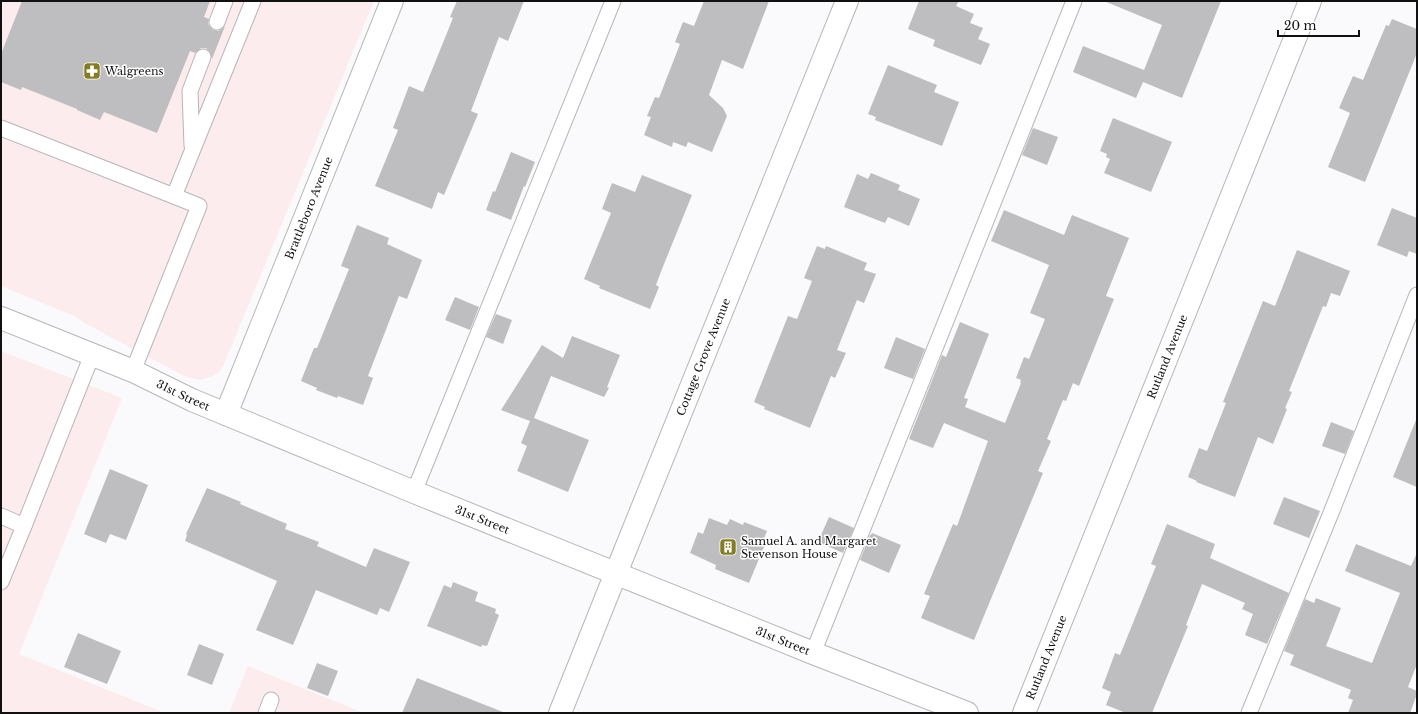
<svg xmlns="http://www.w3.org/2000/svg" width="1418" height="714" font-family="'Libre Baskerville',serif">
	<rect width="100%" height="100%" fill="#fafafc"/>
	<g fill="#fceced">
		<path d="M 1,1 L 374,1 L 224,364 L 219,372 L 211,377 L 200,380 L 191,378 L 184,376 L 88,325 L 74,316 L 1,286 Z"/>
		<path d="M 1,351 L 122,398 L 19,654 L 165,713 L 1,713 Z"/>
		<path d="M 248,666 L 364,713 L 229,713 Z"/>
	</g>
	<g fill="#bebec0">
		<path d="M 22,1 L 210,1 L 204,17 L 209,19 L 208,24 L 210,27 L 213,30 L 219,31 L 225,26 L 212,59 L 210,52 L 206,48 L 201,48 L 195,53 L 190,51 L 157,133 L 104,112 L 100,120 L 77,110 L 77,109 L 22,87 L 21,90 L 1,82 L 1,54 Z"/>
		<path d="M 457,1 L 524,1 L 508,41 L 499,37 L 471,111 L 478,114 L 444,195 L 438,192 L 432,209 L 375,186 L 398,130 L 393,128 L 409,86 L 423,92 L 453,18 L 450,17 Z"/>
		<path d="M 704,1 L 769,1 L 743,69 L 722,60 L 709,95 L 723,108 L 727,116 L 712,152 L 688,142 L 686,147 L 673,142 L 672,147 L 644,135 L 651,117 L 647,116 L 655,97 L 659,98 L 680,44 L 675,42 L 683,22 L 694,26 Z"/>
		<path d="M 919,1 L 959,1 L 956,6 L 974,14 L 970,23 L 983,28 L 978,39 L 990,44 L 981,65 L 933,46 L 935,40 L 908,29 Z"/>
		<path d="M 1104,1 L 1221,1 L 1182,98 L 1143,82 L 1136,98 L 1073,72 L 1083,46 L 1144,70 L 1162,25 Z"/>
		<path d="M 1392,19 L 1417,29 L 1417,53 L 1365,182 L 1328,167 L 1350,113 L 1339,108 L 1353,76 L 1363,80 L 1386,25 L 1389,26 Z"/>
		<path d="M 888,65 L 937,85 L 934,92 L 959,102 L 942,146 L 875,120 L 876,117 L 868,114 Z"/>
		<path d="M 1113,118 L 1172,142 L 1151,192 L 1104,173 L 1110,159 L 1106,157 L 1107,154 L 1100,151 Z"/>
		<path d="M 1033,128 L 1058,137 L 1047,165 L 1022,155 Z"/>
		<path d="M 511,152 L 535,162 L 525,187 L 524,186 L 511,220 L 486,210 L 493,191 L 495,192 Z"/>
		<path d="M 871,173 L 900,185 L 898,190 L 920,199 L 909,226 L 888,217 L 885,223 L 844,207 L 857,174 L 868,179 Z"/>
		<path d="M 642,175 L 692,195 L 662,269 L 656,285 L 659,287 L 650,309 L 599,288 L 600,286 L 584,279 L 611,213 L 602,209 L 612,183 L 635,192 Z"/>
		<path d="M 1392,208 L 1417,218 L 1417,254 L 1409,251 L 1407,257 L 1377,245 Z"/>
		<path d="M 1004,210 L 1064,235 L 1072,215 L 1129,238 L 1106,296 L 1114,299 L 1079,386 L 1073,383 L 1066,401 L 1063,400 L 1047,439 L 1051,441 L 1038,471 L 1043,473 L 974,640 L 921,618 L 930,596 L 924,594 L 953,524 L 957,526 L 988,441 L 944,423 L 933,448 L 909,439 L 942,355 L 946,357 L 960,322 L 989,334 L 964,398 L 968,399 L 965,407 L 1005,423 L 1021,383 L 1020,382 L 1021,380 L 1016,378 L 1024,357 L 1029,359 L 1045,319 L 1030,313 L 1049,265 L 991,241 Z"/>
		<path d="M 357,225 L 389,238 L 387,244 L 422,260 L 407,299 L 399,296 L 368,376 L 373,378 L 363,405 L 338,396 L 337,398 L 316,390 L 317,388 L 301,381 L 314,348 L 317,348 L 349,269 L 341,266 Z"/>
		<path d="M 817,246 L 825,249 L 826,246 L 867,263 L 864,270 L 876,274 L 864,303 L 857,300 L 837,350 L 846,353 L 835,378 L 831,376 L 810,428 L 764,409 L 765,407 L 754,402 L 788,316 L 797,319 L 812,281 L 804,278 Z"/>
		<path d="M 1297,250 L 1350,271 L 1340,296 L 1331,293 L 1326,307 L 1323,306 L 1289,391 L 1292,392 L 1285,408 L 1287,409 L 1273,444 L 1258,437 L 1235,497 L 1196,482 L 1197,481 L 1188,477 L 1199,448 L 1207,451 L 1226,403 L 1223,402 L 1263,301 L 1275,306 Z"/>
		<path d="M 455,297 L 479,307 L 470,330 L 445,320 Z"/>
		<path d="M 496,314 L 512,320 L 503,344 L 486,337 Z"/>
		<path d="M 572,336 L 620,355 L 607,387 L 609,388 L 604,397 L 551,376 L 534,418 L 589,440 L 568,492 L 517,471 L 527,446 L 521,443 L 530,421 L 501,410 L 542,345 L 563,358 Z"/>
		<path d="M 896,337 L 925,349 L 913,379 L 884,368 Z"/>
		<path d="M 1416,420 L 1417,420 L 1417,487 L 1393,477 Z"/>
		<path d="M 1331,422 L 1354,431 L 1345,454 L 1322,446 Z"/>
		<path d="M 110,469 L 148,485 L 126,540 L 110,534 L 106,543 L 84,534 Z"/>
		<path d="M 207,488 L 241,502 L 240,504 L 287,524 L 285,529 L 319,542 L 317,546 L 366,567 L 374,548 L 410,562 L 389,612 L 380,608 L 377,615 L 316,590 L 293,645 L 256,630 L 277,581 L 185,541 L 187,535 L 186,534 Z"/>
		<path d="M 1284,497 L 1320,511 L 1309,538 L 1273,524 Z"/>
		<path d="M 829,517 L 854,528 L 843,553 L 818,542 Z"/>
		<path d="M 709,518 L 727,525 L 730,519 L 743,525 L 744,522 L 767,531 L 763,541 L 766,542 L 749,583 L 715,569 L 716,565 L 690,553 L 698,532 L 703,534 Z"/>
		<path d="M 1167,524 L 1215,544 L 1210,558 L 1289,593 L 1267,644 L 1245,635 L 1253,614 L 1242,609 L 1245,603 L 1202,584 L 1186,625 L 1188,626 L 1152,713 L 1126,713 L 1106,705 L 1111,692 L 1102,688 L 1115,653 L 1120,655 L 1156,566 L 1151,564 Z"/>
		<path d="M 872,533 L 901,545 L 889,573 L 860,560 L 870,535 L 871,535 Z"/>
		<path d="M 1356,544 L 1411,566 L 1417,553 L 1417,664 L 1408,687 L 1417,691 L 1417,694 L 1410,713 L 1348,713 L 1353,700 L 1348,698 L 1351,690 L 1290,665 L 1294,655 L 1284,651 L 1305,599 L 1314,603 L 1316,598 L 1341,608 L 1326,646 L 1372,663 L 1400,593 L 1345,571 Z"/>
		<path d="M 453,582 L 478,592 L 475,601 L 496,609 L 495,613 L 499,615 L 487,646 L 482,645 L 481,647 L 427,626 L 444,585 L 451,588 Z"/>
		<path d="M 78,633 L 121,651 L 107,684 L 64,667 Z"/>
		<path d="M 199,644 L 224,654 L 212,685 L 187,675 Z"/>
		<path d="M 317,663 L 338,671 L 328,696 L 307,688 Z"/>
		<path d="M 417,678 L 503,712 L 502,713 L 402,713 Z"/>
	</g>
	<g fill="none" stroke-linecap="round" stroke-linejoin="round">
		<defs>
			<g id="lane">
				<path d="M 217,22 L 225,1"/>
				<path d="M 1,128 L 174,196 L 253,1"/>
				<path d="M 192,146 L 190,91 L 203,57"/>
				<path d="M 133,371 L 199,206 L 174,196"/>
				<path d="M 414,492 L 613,1"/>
				<path d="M 1,516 L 24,526 L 92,355"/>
				<path d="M 1,582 L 24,526"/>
				<path d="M 813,653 L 1074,1"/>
				<path d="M 266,713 L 271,700"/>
				<path d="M 1249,713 L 1331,513 L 1417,295"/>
			</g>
			<g id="street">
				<path id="s1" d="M 226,414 L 392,1"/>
				<path d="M 560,713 L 616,573"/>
				<path id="s2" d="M 1024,713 L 1310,1"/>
			</g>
			<g id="secondary">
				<path id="s3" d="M 1,318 L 133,371 L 192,400 L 414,492 L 813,653 L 967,713"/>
				<path id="s4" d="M 616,573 L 847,1"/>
			</g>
		</defs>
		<use href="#lane" stroke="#b6b6b8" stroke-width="17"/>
		<use href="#street" stroke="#b6b6b8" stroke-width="24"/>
		<use href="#secondary" stroke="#b6b6b8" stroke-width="24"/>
		<use href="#lane" stroke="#fff" stroke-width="15"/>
		<use href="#street" stroke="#fff" stroke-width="22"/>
		<use href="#secondary" stroke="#fff" stroke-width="22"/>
	</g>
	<defs>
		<symbol id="pharmacy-square" viewBox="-11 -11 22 22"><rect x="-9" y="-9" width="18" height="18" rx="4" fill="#837c22" stroke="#fff"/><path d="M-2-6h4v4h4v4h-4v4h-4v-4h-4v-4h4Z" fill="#fff"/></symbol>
		<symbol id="building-square" viewBox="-11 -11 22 22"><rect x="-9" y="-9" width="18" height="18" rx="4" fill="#837c22" stroke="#fff"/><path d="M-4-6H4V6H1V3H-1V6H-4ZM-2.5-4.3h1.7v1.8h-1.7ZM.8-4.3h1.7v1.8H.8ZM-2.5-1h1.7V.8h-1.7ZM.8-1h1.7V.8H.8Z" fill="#fff"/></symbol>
	</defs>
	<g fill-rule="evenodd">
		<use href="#pharmacy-square" x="82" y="61" width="20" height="20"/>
		<use href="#building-square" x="718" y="537" width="20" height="20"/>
	</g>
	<g text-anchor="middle" stroke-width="3" stroke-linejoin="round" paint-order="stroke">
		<g font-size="11" fill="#111" stroke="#fff" text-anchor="start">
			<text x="105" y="75">Walgreens</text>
			<text x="741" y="545">Samuel A. and Margaret<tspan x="741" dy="13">Stevenson House</tspan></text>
		</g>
		<g font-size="11" fill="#111" stroke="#fff">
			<text dy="4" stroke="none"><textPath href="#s1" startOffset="222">Brattleboro Avenue</textPath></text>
			<text dy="4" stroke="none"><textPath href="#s4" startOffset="233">Cottage Grove Avenue</textPath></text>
			<text dy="4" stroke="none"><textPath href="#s2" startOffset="384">Rutland Avenue</textPath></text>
			<text dy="4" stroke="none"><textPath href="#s3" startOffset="198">31st Street</textPath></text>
			<text dy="4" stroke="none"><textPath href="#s3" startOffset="522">31st Street</textPath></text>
			<text dy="4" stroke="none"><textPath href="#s3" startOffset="846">31st Street</textPath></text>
			<text dy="4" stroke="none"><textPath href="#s2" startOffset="60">Rutland Avenue</textPath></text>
		</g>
	</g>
	<rect width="1418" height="714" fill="none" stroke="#111111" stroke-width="4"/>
	<path d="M1278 30v6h81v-6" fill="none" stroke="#111111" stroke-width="2"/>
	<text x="1284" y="30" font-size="12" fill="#111111" stroke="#ffffff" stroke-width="3" paint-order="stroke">20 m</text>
</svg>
